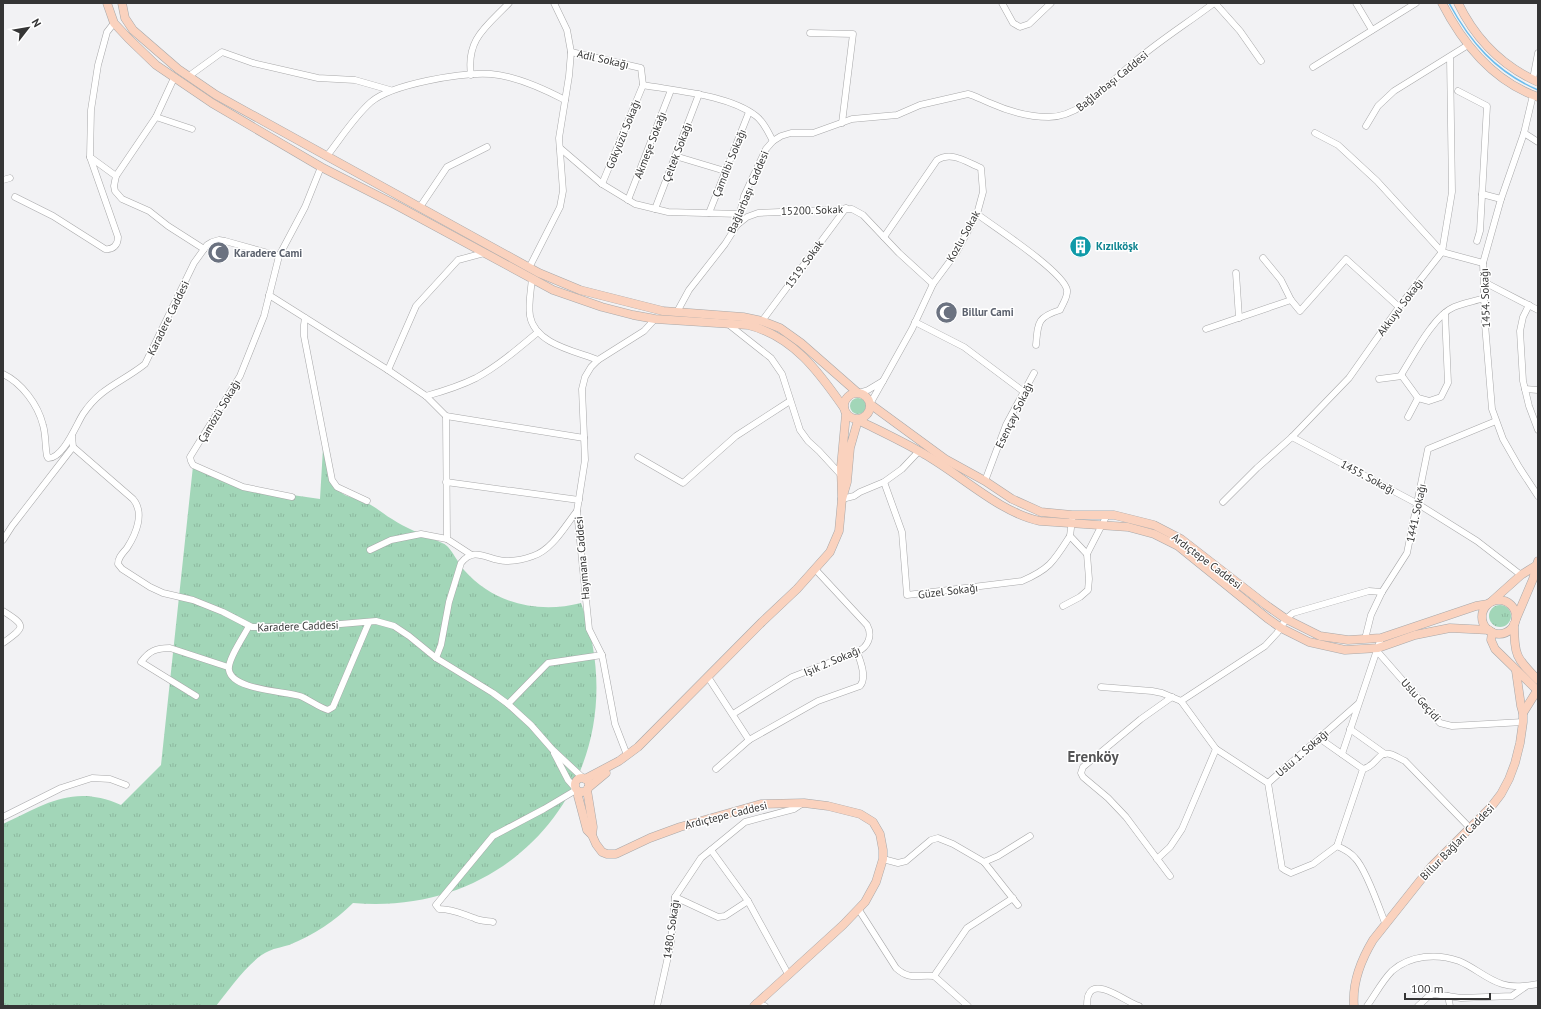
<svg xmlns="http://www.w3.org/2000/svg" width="1541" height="1009" font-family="'PT Sans',sans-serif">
	<defs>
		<pattern id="grass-tufts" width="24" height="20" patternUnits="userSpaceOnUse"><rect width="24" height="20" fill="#a2d6b8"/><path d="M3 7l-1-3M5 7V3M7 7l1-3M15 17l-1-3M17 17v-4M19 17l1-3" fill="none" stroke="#8cb89f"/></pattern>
	</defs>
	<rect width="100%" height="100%" fill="#f2f2f4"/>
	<g fill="url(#grass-tufts)">
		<circle cx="858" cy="406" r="8"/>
		<path d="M 323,448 L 339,491 C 347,498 357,498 367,503 C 376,507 383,514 392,519 C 405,528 422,534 436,540 C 439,542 444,543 447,546 C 451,549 459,564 464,570 C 494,604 539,614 581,603 C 640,763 523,918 353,903 C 335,921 314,935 289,945 C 283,947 275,948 269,951 C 251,958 228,991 216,1006 L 3,1006 L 3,824 C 46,804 73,784 121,805 L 161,765 L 193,466 L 236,487 L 320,499 Z"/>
		<circle cx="1500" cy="616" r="11"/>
	</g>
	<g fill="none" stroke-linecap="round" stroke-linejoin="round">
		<path stroke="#6abced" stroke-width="1.5" d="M 1449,3 C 1470,42 1496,72 1538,90"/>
		<defs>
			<g id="street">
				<path d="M 1002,3 L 1013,23 L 1020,27 L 1029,24 L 1051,3"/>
				<path d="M 1215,3 L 1240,31 L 1261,61"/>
				<path d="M 1356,3 L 1372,30"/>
				<path d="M 810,33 L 853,34 L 842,123"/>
				<path d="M 571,52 L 641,68 L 643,85 L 602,184"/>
				<path d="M 1313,67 L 1416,3"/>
				<path d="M 471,75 C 466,39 486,27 509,3"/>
				<path d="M 189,76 L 222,52 L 253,63 L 318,78 L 355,80 L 390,90"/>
				<path d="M 1533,79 L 1538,53"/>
				<path d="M 643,85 C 676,91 729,95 756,116 C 764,122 768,132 773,141"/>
				<path d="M 1458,91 L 1487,106 L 1480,231 L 1477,241"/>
				<path d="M 1533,95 L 1524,133 L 1501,199 L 1483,263 L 1485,324 L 1492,409 L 1503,439 L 1519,467 L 1538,496"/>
				<path d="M 156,117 L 192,129"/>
				<path d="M 1366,126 L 1378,106 L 1394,91 L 1468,45"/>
				<path d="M 1315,133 L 1338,145 L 1377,181 L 1442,252 L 1483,263"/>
				<path d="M 1524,133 L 1538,142"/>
				<path d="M 560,148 L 602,184 L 635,204 L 668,212 L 739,214"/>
				<path d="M 327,156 C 341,138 354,117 371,102 C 392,84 463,72 491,74 C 515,76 544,89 565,100"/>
				<path d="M 675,156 L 725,171"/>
				<path d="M 90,157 L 116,176 L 156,117 L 174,78"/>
				<path d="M 116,176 L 114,186 L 115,191 L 122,199 L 149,211 L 168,226 L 204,249"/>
				<path d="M 3,180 L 10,178"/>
				<path d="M 1482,194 L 1501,199"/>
				<path d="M 15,197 L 53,216 L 105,249 C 113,250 118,245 118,237 L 90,157 L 91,110 L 98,65 L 107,32 L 114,23"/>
				<path d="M 628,200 L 671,90"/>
				<path d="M 420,207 L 447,167 L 487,147"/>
				<path d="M 655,209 L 699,94"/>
				<path d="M 709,213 L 749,112"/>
				<path d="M 977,214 C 993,226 1064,272 1067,290 C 1068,297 1063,303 1060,310 C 1037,317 1038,323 1036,345"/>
				<path d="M 737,225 L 747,217 L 758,213 L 852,209 L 863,215 L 899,253 L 933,284"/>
				<path d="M 1263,258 L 1281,280 L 1291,300"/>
				<path d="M 529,268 L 560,207 L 563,191 L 559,138 L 569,76 L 571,52 L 567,30 L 554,3"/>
				<path d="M 1236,273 L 1239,318"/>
				<path d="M 532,278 C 531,291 528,304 530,316 C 535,344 575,351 598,360"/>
				<path d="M 1484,282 L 1538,310"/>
				<path d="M 269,295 L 388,370 L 426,396 L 446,416 L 584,438"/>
				<path d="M 1529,305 L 1523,317 L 1520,331 L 1523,381 L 1529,406 L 1538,430"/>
				<path d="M 677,312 L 689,290 L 725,244 L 737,225 L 744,196 L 766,149 L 773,141 L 781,136 L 791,133 L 813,133 L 852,119 L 897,115 L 920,105 L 968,94 C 976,96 982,100 990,103 C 1008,111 1029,117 1049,117 C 1083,117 1112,79 1138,59 C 1162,39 1189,22 1214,3"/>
				<path d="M 305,318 L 304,325 L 304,336 L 332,480 L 337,487 L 367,501"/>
				<path d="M 762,321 L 846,208"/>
				<path d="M 915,322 L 964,347 L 1024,392"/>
				<path d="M 728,324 L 771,358 L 782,374 L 800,430 L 808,441 L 819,451 L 841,475"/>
				<path d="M 1206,329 L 1291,300 L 1300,311 L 1346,259 L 1399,307"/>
				<path d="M 388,370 L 416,306 L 458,260 L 484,253"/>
				<path d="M 3,374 C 22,383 38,405 43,425 C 46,435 45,446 47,456 L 48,458 C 63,459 76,425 83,414 C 101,387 121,383 145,364 L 194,263 L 207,245 L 212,242 L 219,240 L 225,241 L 279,256"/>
				<path d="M 1402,376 L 1418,398 L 1429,401 L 1441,397 L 1448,383 L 1445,313"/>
				<path d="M 1402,376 L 1401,375 C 1413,356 1434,315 1454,307 C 1464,303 1475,301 1484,298"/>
				<path d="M 1379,379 L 1402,376"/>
				<path d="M 883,381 L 912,329 L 933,284 L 956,253 L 977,214 L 983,192 L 981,168 C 966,162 952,151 937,160 L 884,237"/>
				<path d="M 1525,389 L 1538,390"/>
				<path d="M 858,393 L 868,390 L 883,381 L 870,404"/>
				<path d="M 426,396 C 444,391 460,386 476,378 C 498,366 519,348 538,332"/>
				<path d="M 446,416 L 447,539 L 470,554"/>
				<path d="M 1408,417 L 1418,398"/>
				<path d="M 72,436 L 73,447 L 133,499 C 145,513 136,534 127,548 C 123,553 118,557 118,564 L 122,569 L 150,587 L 163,593 L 193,600 L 223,612 L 252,627 L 305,627 L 376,621 L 394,626 L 409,636 L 436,658 L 493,693 L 508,704 L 531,725 L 552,749 L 583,778"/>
				<path d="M 1292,437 L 1418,504 L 1477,541 L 1521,575"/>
				<path d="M 638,457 L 683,483 L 736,436 L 790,401"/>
				<path d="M 985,481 L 1006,425 L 1034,373"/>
				<path d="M 446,482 L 579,500"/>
				<path d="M 884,482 L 902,532 L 907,595 L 1022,581 C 1050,569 1054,561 1070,536"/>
				<path d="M 292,497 L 243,487 L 193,465 L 191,461 L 190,457 L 240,376 L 264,316 L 279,256 L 305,207 L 321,167"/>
				<path d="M 842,499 L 854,496 L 860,492 L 884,482 L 902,469 L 919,451"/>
				<path d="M 1223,502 L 1257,468 L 1292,437 L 1349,378 L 1399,307 L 1442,252 L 1452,192 L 1450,57"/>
				<path d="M 1072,520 L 1070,536 L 1087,554"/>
				<path d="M 3,540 L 12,526 L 73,447"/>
				<path d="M 370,550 L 391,540 L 421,534 L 447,539"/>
				<path d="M 1063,606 L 1080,597 L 1088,590 L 1089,579 L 1087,554 L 1107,515"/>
				<path d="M 3,611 C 27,626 25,627 3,643"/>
				<path d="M 249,626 C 244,636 227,660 229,670 C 232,690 284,691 300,696 C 310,700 318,707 328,710 L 333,707 L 369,622"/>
				<path d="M 1365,639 L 1371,615 L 1382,592 L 1407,553 L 1428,449 L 1496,421"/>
				<path d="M 1377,651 L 1440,723 L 1452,726 L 1523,722"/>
				<path d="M 436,658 L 441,645 L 449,602 L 461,563 C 475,545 488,561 506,561 C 514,561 525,559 533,556 C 552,550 565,526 577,511"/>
				<path d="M 708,677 L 749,740 L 716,769"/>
				<path d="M 1101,687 L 1152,691 L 1162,693 L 1181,701 L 1216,749 L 1268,783"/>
				<path d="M 196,696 L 141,662 C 149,651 156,648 170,648 L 228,667"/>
				<path d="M 1181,701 L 1265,646 L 1277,633 L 1287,618 L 1293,613 L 1369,591 L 1382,592"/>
				<path d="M 508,704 L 548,663 L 602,655"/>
				<path d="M 733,714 L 792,677 L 857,652 C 868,647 873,636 867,625 L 815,569"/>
				<path d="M 1350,729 L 1385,754"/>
				<path d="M 749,740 L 818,701 L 860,686 C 867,678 861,662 857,652"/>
				<path d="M 554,753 L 568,780 L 575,788"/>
				<path d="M 1342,754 L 1381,638"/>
				<path d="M 627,755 L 615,724 L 602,655 L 589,629 L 577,511 L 585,460 L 582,389 L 585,377 L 591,367 L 598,360 L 644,331 L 655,319"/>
				<path d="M 1363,769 C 1377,766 1377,751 1390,754 C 1395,755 1400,759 1405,761 L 1470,828"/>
				<path d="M 1268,783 L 1282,868 L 1285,870 L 1291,873 L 1313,864 L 1337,846 L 1363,769 L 1319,738"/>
				<path d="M 1268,783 L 1358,704"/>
				<path d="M 3,817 L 61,788 L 92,778 L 110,779 L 126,785"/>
				<path d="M 1337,846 C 1344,849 1350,852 1355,858 C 1366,869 1379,907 1385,923"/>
				<path d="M 711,850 L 748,901 L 788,974"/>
				<path d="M 883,859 L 898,863 L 906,861 L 931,840 L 938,838 L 953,844 L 984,862 L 1018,905"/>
				<path d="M 1157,859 L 1170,847 L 1182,829 L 1216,749"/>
				<path d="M 984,862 L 998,856 L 1030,836"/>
				<path d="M 1170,876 L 1126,817 L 1108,798 L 1083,777 L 1081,773 L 1083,767 L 1141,719 L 1172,697"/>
				<path d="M 675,897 L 718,917 L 725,916 L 748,901"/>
				<path d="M 859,910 L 896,968 C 910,981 918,974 934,976 L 968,1006"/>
				<path d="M 493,922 C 487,921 480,921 474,918 C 462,914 453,909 439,909 L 436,905 L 493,836 L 544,809 L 576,790"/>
				<path d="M 934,976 L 967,928 L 1013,898"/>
				<path d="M 1448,996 L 1450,1006"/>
				<path d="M 756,1003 L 765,1006"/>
				<path d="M 657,1006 L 671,943 L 675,897 L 701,858 L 745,822 L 794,809 L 803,803"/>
				<path d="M 1087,1006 C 1087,1002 1087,997 1089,994 C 1096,977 1129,1004 1139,1006"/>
				<path d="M 1367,1006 C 1375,995 1382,981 1392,971 C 1410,955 1437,953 1459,961 C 1474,967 1486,979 1502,984 C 1514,988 1526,986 1538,984"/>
				<path d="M 1418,1006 L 1429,996 L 1434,994 L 1461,998 L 1512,996 L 1525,987"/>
			</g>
			<g id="secondary">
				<path d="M 107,3 L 114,23 L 128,38 L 156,65 L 212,103 L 321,167 L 396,205 L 553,290 L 602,307 L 633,315 L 655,319 L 748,325 C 793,336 819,372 844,408"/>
				<path d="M 122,3 L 125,18 L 133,30 L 178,69 L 216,95 L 539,273 L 580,290 L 663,311 L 743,317 L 762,321 L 780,328 L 801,343 L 858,393"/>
				<path d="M 1442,3 C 1463,44 1493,81 1538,97"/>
				<path d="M 1458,3 C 1475,38 1502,66 1538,82"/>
				<circle cx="857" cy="406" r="13"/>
				<path d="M 870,404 L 945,459 L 985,481 L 1012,499 L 1041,512 L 1072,515 L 1114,515 L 1154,525 L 1181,539 L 1266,605 L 1286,619 L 1320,636 L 1348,640 L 1381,638 L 1476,606 L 1488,604"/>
				<path d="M 846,414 L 841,467 L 842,499 L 847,482 L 850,448 L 858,420 C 880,431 902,441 924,454 C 960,474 1000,513 1040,521 L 1128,527 L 1154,534 L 1178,546 L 1267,618 L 1281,628 L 1309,642 L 1345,650 L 1378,648 L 1415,635 L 1450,628 L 1489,630"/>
				<circle cx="1499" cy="617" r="17"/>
				<path d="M 1492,601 L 1521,575 L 1537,565"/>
				<path d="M 1516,619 L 1533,579 L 1538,561"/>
				<path d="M 1514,624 C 1515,656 1515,657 1538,680"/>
				<path d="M 1492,632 L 1491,640 L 1495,649 L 1538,691"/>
				<path d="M 1523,713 L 1538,689"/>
				<circle cx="582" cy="785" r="7"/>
				<path d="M 585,779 L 619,761 L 638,747 L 762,622 L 797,589 L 830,552 L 839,531 L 842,499"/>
				<path d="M 588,788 L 606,773"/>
				<path d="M 587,790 L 593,827 L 592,835"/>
				<path d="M 578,792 L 578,796 L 587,830 L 592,835 L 596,844 L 602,852 L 607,854 L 616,854 L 650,838 L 680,827 L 761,804 L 804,803 L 828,806 L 860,814 L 873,822 L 880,834 L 883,850 L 883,859 L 876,882 L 865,902 L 843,925 L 754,1006"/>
				<path d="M 1354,1006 C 1352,983 1361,960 1373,940 L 1431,867 L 1491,807 L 1501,794 L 1509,779 L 1515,763 L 1520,743 L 1523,722 L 1523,713 L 1521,706 L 1516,671"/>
			</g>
		</defs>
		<use href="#street" stroke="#a8a8a9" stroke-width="7"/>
		<use href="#secondary" stroke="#a8a8a9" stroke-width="9"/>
		<use href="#street" stroke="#fff" stroke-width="6"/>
		<use href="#secondary" stroke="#fad2be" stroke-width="8"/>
	</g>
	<defs>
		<symbol id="building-disc" viewBox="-11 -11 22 22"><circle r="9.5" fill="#0f9aa8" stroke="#fff"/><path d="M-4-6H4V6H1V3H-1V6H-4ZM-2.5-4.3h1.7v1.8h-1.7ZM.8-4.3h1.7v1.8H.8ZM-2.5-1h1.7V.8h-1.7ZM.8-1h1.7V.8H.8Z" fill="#fff"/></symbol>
		<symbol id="mosque-disc" viewBox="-11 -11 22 22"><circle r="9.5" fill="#6b7280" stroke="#fff"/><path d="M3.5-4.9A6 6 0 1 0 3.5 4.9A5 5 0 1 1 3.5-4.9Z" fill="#fff"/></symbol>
	</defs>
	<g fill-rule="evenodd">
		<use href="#building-disc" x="1068" y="234" width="25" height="25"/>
		<use href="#mosque-disc" x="206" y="240" width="25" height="25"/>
		<use href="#mosque-disc" x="934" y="300" width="25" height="25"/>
	</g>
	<g text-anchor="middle" stroke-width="3" stroke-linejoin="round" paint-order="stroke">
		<g font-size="11" fill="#353535" stroke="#fff">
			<text transform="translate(603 59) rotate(13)" y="4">Adil Sokağı</text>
			<text transform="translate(1112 81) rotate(-39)" y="4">Bağlarbaşı Caddesi</text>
			<text transform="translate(623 134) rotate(-68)" y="4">Gökyüzü Sokağı</text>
			<text transform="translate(650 145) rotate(-69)" y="4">Akmeşe Sokağı</text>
			<text transform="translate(677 152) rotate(-69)" y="4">Çeltek Sokağı</text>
			<text transform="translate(729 163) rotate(-68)" y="4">Çamdibi Sokağı</text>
			<text transform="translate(748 192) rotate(-67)" y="4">Bağlarbaşı Caddesi</text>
			<text transform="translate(812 210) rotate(-2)" y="4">15200. Sokak</text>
			<text transform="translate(963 236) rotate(-61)" y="4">Kozlu Sokak</text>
			<text transform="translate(804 264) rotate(-54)" y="4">1519. Sokak</text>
			<text transform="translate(1485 298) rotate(-92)" y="4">1454. Sokağı</text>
			<text transform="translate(1400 307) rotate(-53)" y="4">Akkuyu Sokağı</text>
			<text transform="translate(168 318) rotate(-64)" y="4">Karadere Caddesi</text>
			<text transform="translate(219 411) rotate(-59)" y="4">Çamözü Sokağı</text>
			<text transform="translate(1014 415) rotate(-64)" y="4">Esençay Sokağı</text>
			<text transform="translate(1368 477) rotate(28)" y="4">1455. Sokağı</text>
			<text transform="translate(1416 513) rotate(-78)" y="4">1441. Sokağı</text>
			<text transform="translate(582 558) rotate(-95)" y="4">Haymana Caddesi</text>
			<text transform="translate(1207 561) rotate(37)" y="4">Ardıçtepe Caddesi</text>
			<text transform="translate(948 591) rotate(-7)" y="4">Güzel Sokağı</text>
			<text transform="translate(298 626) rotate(-2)" y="4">Karadere Caddesi</text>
			<text transform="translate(832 661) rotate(-23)" y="4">Işık 2. Sokağı</text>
			<text transform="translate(1421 700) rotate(48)" y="4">Uslu Geçidi</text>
			<text transform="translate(1302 753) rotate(-41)" y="4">Uslu 1. Sokağı</text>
			<text transform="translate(726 815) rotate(-14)" y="4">Ardıçtepe Caddesi</text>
			<text transform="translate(1457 842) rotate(-46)" y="4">Billur Bağları Caddesi</text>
			<text transform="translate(671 929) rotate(-82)" y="4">1480. Sokağı</text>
		</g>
		<g font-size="11" font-weight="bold" fill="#0d838f" stroke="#fff" text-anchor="start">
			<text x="1096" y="250">Kızılköşk</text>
		</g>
		<g font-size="11" font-weight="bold" fill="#5b616d" stroke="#fff" text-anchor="start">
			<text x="234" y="257">Karadere Cami</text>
			<text x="962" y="316">Billur Cami</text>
		</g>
		<g font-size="15" font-weight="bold" fill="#555556" stroke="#fff">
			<text x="1093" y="762">Erenköy</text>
		</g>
	</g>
	<rect width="1541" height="1009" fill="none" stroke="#353535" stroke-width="8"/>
	<g transform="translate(28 28) rotate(59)" stroke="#ffffff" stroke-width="3" paint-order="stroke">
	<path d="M0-3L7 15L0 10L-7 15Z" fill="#353535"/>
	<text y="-6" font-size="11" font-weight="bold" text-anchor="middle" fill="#353535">N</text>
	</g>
	<path d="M1405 993v6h85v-6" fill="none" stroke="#353535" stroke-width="2"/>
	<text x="1411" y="993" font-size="12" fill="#353535" stroke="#ffffff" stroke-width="3" paint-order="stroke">100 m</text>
</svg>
